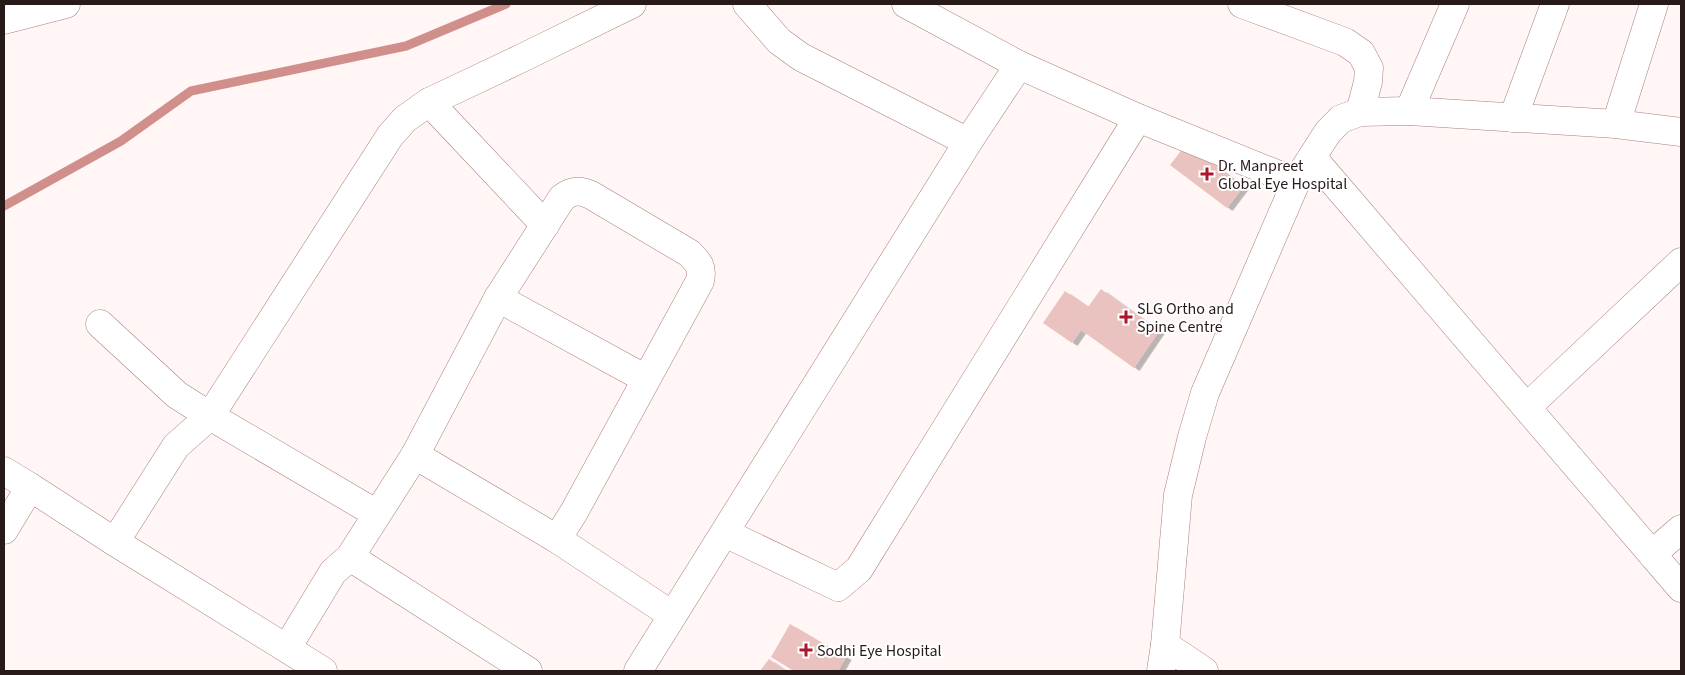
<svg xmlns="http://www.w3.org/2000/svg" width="1685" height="675" font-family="'Source Sans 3',sans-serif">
	<defs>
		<filter id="shadow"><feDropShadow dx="5.5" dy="3" stdDeviation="0" flood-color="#0004"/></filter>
	</defs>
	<rect width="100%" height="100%" fill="#fff6f5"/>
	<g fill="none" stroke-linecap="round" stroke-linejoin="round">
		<path stroke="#d18f8c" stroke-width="9" d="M 4,206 L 121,141 L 191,91 L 406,46 L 506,4"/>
	</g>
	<g fill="#eac2bf" filter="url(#shadow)">
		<path d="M 1187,143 L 1243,187 L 1227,208 L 1170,165 Z"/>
		<path d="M 1101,289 L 1159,331 L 1134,368 L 1081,330 L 1072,343 L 1043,323 L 1065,291 L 1088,307 Z"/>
		<path d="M 790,624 L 846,657 L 838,671 L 794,671 L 771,657 Z"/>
		<path d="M 769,659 L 786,671 L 760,671 Z"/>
	</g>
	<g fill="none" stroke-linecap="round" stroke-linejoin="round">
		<defs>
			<g id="minor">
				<path d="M 747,4 L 779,41 L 801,57 L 968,142"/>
				<path d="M 906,4 L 1019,65 L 1138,118 L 1296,182"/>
				<path d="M 1242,4 L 1345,42 L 1361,53 L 1369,68 L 1368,82 L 1360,112"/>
				<path d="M 4,20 L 66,4"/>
				<path d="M 429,102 L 545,225"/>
				<path d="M 1409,111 L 1455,4"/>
				<path d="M 1513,118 L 1555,4"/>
				<path d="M 1616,124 L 1654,4"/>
				<path d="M 1312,157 L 1681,588"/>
				<path d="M 498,298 L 646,379"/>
				<path d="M 100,324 L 177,395 L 210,416 L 377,514"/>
				<path d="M 1527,407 L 1681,262"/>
				<path d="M 415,455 L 557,539"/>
				<path d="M 4,471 L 30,487"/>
				<path d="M 4,530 L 30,487 L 115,542 L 323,671"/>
				<path d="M 725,533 L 838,587 L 859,569 L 1138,118"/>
				<path d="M 115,542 L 176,446 L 210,416 L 390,136 L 405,119 L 429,102 L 522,58 L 632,4"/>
				<path d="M 1652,554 L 1681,529"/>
				<path d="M 350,557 L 528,671"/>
				<path d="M 1165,645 L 1204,671"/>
				<path d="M 287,648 L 333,572 L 350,557 L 415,455 L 498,298 L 562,198 C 572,190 580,190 591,195 L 689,253 C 699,263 703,267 700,281 L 574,512 L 557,539 L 672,615"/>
				<path d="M 638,671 L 968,142 L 1019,65"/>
				<path d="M 1161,671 L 1165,645 L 1178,495 L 1192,437 L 1205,393 L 1296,182 L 1328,132 L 1341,119 L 1360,112 L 1409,111 L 1616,124 L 1681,132"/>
			</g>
		</defs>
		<use href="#minor" stroke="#a6817f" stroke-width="29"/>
		<use href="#minor" stroke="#fff" stroke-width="28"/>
	</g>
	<g fill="#ab162a" stroke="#fff" stroke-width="2">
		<path d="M1204.5 166.5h5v5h5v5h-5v5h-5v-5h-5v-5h5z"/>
		<path d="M1123.5 309.5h5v5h5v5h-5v5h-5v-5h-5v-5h5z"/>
		<path d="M803.5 642.5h5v5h5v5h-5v5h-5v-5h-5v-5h5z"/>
	</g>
	<g text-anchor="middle" stroke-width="4" stroke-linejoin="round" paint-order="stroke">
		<g font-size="16" fill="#281a19" stroke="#fff" text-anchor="start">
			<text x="1218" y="171">Dr. Manpreet<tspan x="1218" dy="18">Global Eye Hospital</tspan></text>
			<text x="1137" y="314">SLG Ortho and<tspan x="1137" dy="18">Spine Centre</tspan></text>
			<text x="817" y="656">Sodhi Eye Hospital</text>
		</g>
	</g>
	<rect width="1685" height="675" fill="none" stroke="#281a19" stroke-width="10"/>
</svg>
